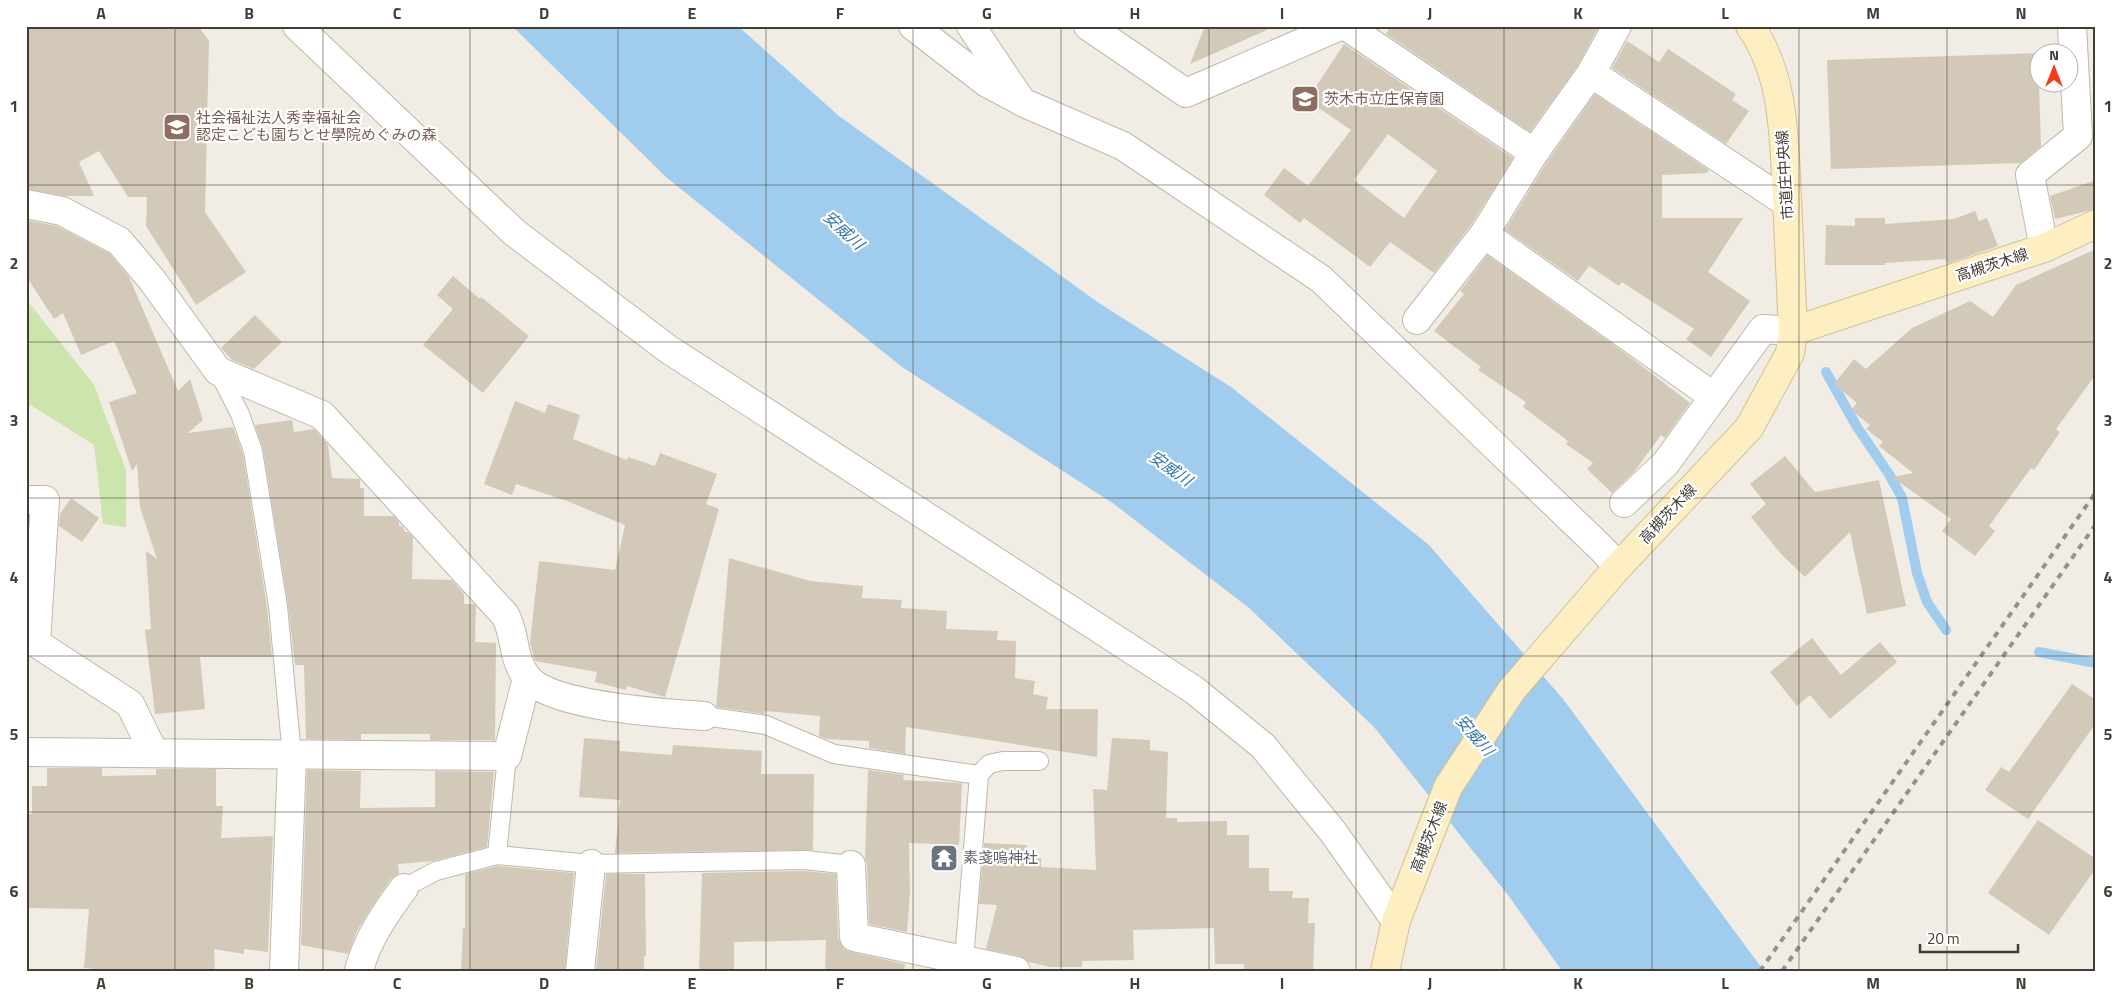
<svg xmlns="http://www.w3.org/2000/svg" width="2122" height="997" font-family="'Titillium Web','Noto Sans JP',sans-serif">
	<rect width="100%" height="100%" fill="#f1ede4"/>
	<path fill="#cbe5ad" d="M 26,299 L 94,385 L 126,470 L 126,527 L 103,524 L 94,445 L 26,402 Z"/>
	<path fill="#a0cdee" d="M 512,26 L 738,26 L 839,116 L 1099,303 L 1231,387 L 1429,545 L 1563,699 L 1764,971 L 1562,971 L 1508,895 L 1374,727 L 1249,608 L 1114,504 L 902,367 L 666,177 Z"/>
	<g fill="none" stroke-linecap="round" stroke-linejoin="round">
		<g stroke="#a0cdee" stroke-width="10">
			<path d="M 1826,372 L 1857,427 L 1889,474 L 1902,498 L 1917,573 L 1927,602 L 1946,630"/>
			<path d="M 2039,652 L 2096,663"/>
		</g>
	</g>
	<g fill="#d3c9b9" fill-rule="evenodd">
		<path d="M 26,26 L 198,26 L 209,41 L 205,212 L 246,272 L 196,305 L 146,226 L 147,197 L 128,197 L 99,151 L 79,162 L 94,196 L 65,196 L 26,189 Z"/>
		<path d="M 1205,26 L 1276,26 L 1190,64 Z"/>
		<path d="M 1391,26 L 1599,26 L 1578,65 L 1530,132 L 1386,34 Z"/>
		<path d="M 1627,41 L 1659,62 L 1668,49 L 1736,94 L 1732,100 L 1749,111 L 1726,144 L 1612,68 Z"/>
		<path d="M 1344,44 L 1513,158 L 1471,225 L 1434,273 L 1390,242 L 1370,267 L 1304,218 L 1300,223 L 1264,195 L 1284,168 L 1308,186 L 1351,130 L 1307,100 ZM 1388,134 L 1437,171 L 1404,218 L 1354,180 Z"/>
		<path d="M 2038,53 L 2041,146 L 2021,163 L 1831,169 L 1827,60 Z"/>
		<path d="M 1595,94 L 1709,170 L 1707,173 L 1662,175 L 1662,218 L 1743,218 L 1708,272 L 1750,301 L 1711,357 L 1686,339 L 1694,329 L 1622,282 L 1619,286 L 1589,266 L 1578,281 L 1505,230 L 1547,162 Z"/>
		<path d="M 2096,180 L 2096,209 L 2055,219 L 2050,196 Z"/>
		<path d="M 1975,211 L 1979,221 L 1987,218 L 1998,246 L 1947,264 L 1945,259 L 1885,263 L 1885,265 L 1825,265 L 1826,225 L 1855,226 L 1855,218 L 1885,218 L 1885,224 L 1954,219 Z"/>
		<path d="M 26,220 L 57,226 L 109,253 L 129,277 L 178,391 L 190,379 L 203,420 L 188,433 L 233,427 L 243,454 L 267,607 L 272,657 L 200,657 L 205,709 L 155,714 L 145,630 L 151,629 L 146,551 L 157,559 L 140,507 L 137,464 L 132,471 L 109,402 L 137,393 L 114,341 L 81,355 L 63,313 L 54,319 L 26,276 Z"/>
		<path d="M 2096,249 L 2096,374 L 2056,429 L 2060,432 L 2034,470 L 2031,468 L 1989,526 L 1995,531 L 1975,556 L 1942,531 L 1951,519 L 1892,477 L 1913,473 L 1879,446 L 1883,442 L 1866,429 L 1870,425 L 1851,410 L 1857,403 L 1834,384 L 1854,359 L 1866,369 L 1912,328 L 1970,301 L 1993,317 L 2016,285 Z"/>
		<path d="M 1487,255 L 1625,353 L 1690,403 L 1665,438 L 1661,435 L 1634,472 L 1612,493 L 1587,469 L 1593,463 L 1566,444 L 1568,441 L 1523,407 L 1526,402 L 1478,370 L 1481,367 L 1434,331 L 1464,294 L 1460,291 Z"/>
		<path d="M 453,276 L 480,299 L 481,297 L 529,336 L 483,393 L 423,345 L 453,309 L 437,295 Z"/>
		<path d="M 255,315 L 282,342 L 254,369 L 232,360 L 221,348 Z"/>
		<path d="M 515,401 L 545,413 L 548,404 L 580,415 L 573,439 L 627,460 L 628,457 L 655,466 L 660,453 L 717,474 L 706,504 L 719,509 L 665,697 L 627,686 L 626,690 L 595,682 L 597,672 L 535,661 L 530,642 L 539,561 L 615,570 L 625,525 L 567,501 L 516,484 L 512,495 L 484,484 Z"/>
		<path d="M 292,420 L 294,432 L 314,429 L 328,445 L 332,478 L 360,479 L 360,488 L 364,488 L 364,516 L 394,516 L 399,522 L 399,526 L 402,526 L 405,532 L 408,532 L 413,537 L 412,579 L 452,580 L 464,594 L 464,604 L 474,604 L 476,606 L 475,642 L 496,643 L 495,740 L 430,740 L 430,734 L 361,734 L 361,740 L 306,739 L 304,665 L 295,665 L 288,604 L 263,449 L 255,425 Z"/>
		<path d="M 1785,456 L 1815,492 L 1879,480 L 1906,606 L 1867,614 L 1850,532 L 1805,577 L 1781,554 L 1751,517 L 1766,504 L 1750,484 Z"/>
		<path d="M 71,498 L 99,518 L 82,542 L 59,526 L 60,514 Z"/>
		<path d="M 729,558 L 810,581 L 863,586 L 862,598 L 902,600 L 901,608 L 947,611 L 946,629 L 998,631 L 997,640 L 1016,641 L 1015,678 L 1035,681 L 1033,694 L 1048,697 L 1046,709 L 1098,709 L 1097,757 L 906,727 L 905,754 L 869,748 L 869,741 L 826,739 L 819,736 L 820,716 L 765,711 L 764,714 L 716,707 Z"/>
		<path d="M 1812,638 L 1841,675 L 1880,642 L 1897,662 L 1830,719 L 1810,695 L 1797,706 L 1770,672 Z"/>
		<path d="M 2072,684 L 2096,700 L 2096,723 L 2028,819 L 1985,790 L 2001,767 L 2009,772 Z"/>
		<path d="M 584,738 L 620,741 L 620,751 L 672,755 L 673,745 L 762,751 L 761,774 L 814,774 L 813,850 L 615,853 L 620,800 L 579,797 Z"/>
		<path d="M 1112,738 L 1150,740 L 1150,750 L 1168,752 L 1166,818 L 1177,818 L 1177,822 L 1227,821 L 1227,835 L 1249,835 L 1249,868 L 1269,868 L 1269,891 L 1293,891 L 1292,898 L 1309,898 L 1308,923 L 1315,923 L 1313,971 L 1244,971 L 1244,964 L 1215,964 L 1214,928 L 1133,930 L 1134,960 L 1082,961 L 1082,967 L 1050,967 L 1029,962 L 1019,956 L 986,949 L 997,905 L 979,904 L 984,843 L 1027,845 L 1026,858 L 1041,858 L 1041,867 L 1096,870 L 1093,789 L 1107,790 Z"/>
		<path d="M 47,768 L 102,768 L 102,776 L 156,775 L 156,769 L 216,769 L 216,806 L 223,806 L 221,838 L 273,836 L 268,952 L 244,949 L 244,954 L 214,949 L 215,971 L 119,971 L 84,968 L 89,909 L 26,908 L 26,814 L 32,814 L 32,786 L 47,786 Z"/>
		<path d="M 307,770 L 361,771 L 360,808 L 435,807 L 435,771 L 494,772 L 487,847 L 433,861 L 398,864 L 399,873 L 391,879 L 371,908 L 357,931 L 348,954 L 301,945 Z"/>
		<path d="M 868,770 L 904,775 L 903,780 L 962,783 L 959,845 L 909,843 L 910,893 L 907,932 L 869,924 L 867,864 L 865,858 Z"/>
		<path d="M 2038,820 L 2096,859 L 2096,868 L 2049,935 L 1988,893 Z"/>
		<path d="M 498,866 L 574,873 L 565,971 L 461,969 L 463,928 L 465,928 L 465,874 Z"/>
		<path d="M 805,871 L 836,874 L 838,938 L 844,949 L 851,952 L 905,964 L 904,971 L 825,971 L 826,940 L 734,942 L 734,971 L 699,971 L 702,873 Z"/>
		<path d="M 606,874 L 645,874 L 646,956 L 644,956 L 644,971 L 596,971 Z"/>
	</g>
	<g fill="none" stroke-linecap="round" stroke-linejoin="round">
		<defs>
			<g id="lane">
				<path d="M 218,371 L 240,414 L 253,451 L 278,606 L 292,756"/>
				<path d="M 704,716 L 766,725 L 834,754 L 979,775 L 964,960"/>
				<path d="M 507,756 L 497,855 L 591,864 L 805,860 L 851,865"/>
				<path d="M 979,775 L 989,764 L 1003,761 L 1039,761"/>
				<path d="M 404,888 L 436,871 L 497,855"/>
			</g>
			<g id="street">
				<path d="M 297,26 L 515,233 L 668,349 L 1194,690 L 1263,746 L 1333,832 L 1396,921"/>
				<path d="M 913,26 L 987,83 L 1019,100"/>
				<path d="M 971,26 L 1022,102 L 1123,146 L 1321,279 L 1603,550 L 1618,567"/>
				<path d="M 1088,26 L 1186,93 L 1340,26"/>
				<path d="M 1346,26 L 1534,153"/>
				<path d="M 1591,73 L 1787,203"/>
				<path d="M 26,204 L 62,211 L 119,241 L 152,280 L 218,371 L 322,415 L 505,615 C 516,634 512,658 526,676 C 548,707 665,713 704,716"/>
				<path d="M 1484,234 L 1714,397"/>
				<path d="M 2044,248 L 2030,175 L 2078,136 L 2072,26"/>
				<path d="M 1417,320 L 1484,234 L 1534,153 L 1591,73 L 1617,26"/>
				<path d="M 26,500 L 45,500 L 36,643 L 130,704 L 154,753"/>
				<path d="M 1624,503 L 1666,463 L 1763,329 L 1793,331"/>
				<path d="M 26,752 C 186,753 347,756 507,756 L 527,678"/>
				<path d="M 851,865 L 854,937 L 1016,971"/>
				<path d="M 284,971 L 292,756"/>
				<path d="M 359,971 C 366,941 386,912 404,888"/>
				<path d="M 580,971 L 591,864"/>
			</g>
			<g id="secondary">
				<path d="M 1793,331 L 2044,248 L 2096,224"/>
				<path d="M 1385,971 L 1396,921 L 1448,787 L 1511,691 L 1618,567 L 1749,428 L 1790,353 L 1793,331 C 1791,287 1789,242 1787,198 C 1784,140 1785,75 1750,26"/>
			</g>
		</defs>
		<use href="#lane" stroke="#bfb8a9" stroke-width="20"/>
		<use href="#street" stroke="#bfb8a9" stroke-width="30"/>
		<use href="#secondary" stroke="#d1c194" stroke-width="30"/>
		<use href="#lane" stroke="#fff" stroke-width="18"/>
		<use href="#street" stroke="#fff" stroke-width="28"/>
		<use href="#secondary" stroke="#fdefc2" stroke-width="28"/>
		<g stroke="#939393" stroke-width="4" stroke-dasharray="6 6" stroke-linecap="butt">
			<path d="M 1760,971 L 2096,492"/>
			<path d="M 1782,971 L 2096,524"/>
		</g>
	</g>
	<path fill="none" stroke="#433d34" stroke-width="1" stroke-opacity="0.55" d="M 175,26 L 175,971M 323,26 L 323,971M 470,26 L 470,971M 618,26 L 618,971M 766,26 L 766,971M 913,26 L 913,971M 1061,26 L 1061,971M 1209,26 L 1209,971M 1356,26 L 1356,971M 1504,26 L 1504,971M 1652,26 L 1652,971M 1799,26 L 1799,971M 1947,26 L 1947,971M 26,185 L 2096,185M 26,342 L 2096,342M 26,498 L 2096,498M 26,656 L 2096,656M 26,812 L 2096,812"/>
	<defs>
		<symbol id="school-square" viewBox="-11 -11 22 22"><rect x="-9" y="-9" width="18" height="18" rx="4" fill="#8d6e63" stroke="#fff"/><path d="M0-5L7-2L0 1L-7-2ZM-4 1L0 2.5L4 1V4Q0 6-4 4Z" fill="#fff"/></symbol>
		<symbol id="temple-square" viewBox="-11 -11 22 22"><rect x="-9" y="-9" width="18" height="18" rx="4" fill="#6b7280" stroke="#fff"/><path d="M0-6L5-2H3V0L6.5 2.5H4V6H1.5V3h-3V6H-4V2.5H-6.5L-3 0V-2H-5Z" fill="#fff"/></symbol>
	</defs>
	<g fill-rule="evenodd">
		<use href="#school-square" x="1289" y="83" width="32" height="32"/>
		<use href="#school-square" x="161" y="111" width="32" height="32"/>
		<use href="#temple-square" x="928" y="842" width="32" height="32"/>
	</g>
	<g text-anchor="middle" stroke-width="4.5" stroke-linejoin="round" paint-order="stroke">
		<g font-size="15" fill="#785e54" stroke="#fff" text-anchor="start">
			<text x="1324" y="104">茨木市立庄保育園</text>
			<text x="196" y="123">社会福祉法人秀幸福祉会<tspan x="196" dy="17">認定こども園ちとせ學院めぐみの森</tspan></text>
		</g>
		<g font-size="15" fill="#433d34" stroke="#fff">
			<text transform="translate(1785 175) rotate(-94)" y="5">市道庄中央線</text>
			<text transform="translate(1992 265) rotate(-18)" y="5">高槻茨木線</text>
			<text transform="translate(1668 514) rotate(-47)" y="5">高槻茨木線</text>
			<text transform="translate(1429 837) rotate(-69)" y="5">高槻茨木線</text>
		</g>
		<g font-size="15" fill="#5b616d" stroke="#fff" text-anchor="start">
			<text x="963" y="863">素戔嗚神社</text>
		</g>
		<g font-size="16" font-style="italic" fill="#3076ab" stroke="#fff">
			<text transform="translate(844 230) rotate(43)" y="6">安威川</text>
			<text transform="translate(1171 468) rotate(35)" y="6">安威川</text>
			<text transform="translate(1475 735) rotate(49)" y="6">安威川</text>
		</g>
	</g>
	<rect width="2122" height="997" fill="none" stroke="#ffffff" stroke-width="55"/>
	<g transform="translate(2054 68)"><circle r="24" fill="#ffffff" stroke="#b4b1ae"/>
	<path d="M0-4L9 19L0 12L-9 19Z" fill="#f53b17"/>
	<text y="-8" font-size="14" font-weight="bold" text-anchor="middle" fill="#433d34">N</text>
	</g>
	<path d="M1920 944v8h98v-8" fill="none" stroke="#433d34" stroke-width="2.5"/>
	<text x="1927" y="944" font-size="15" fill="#433d34" stroke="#ffffff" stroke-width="4" paint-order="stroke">20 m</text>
	<rect x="28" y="28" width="2066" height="942" fill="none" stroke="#433d34" stroke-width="2"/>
	<g font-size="16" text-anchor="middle" font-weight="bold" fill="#433d34">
		<text x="101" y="19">A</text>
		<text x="249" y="19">B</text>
		<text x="397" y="19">C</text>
		<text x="544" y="19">D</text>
		<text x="692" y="19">E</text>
		<text x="840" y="19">F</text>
		<text x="987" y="19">G</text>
		<text x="1135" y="19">H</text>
		<text x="1282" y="19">I</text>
		<text x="1430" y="19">J</text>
		<text x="1578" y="19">K</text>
		<text x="1725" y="19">L</text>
		<text x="1873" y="19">M</text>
		<text x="2021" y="19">N</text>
		<text x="14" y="112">1</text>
		<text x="2108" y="112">1</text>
		<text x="14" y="269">2</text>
		<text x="2108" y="269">2</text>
		<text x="14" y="426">3</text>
		<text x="2108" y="426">3</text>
		<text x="14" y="583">4</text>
		<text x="2108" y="583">4</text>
		<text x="14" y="740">5</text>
		<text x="2108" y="740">5</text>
		<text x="14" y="897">6</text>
		<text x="2108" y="897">6</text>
		<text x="101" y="989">A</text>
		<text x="249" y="989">B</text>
		<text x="397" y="989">C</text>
		<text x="544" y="989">D</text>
		<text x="692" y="989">E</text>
		<text x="840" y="989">F</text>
		<text x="987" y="989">G</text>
		<text x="1135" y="989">H</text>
		<text x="1282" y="989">I</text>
		<text x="1430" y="989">J</text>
		<text x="1578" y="989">K</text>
		<text x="1725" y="989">L</text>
		<text x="1873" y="989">M</text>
		<text x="2021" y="989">N</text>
	</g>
</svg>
